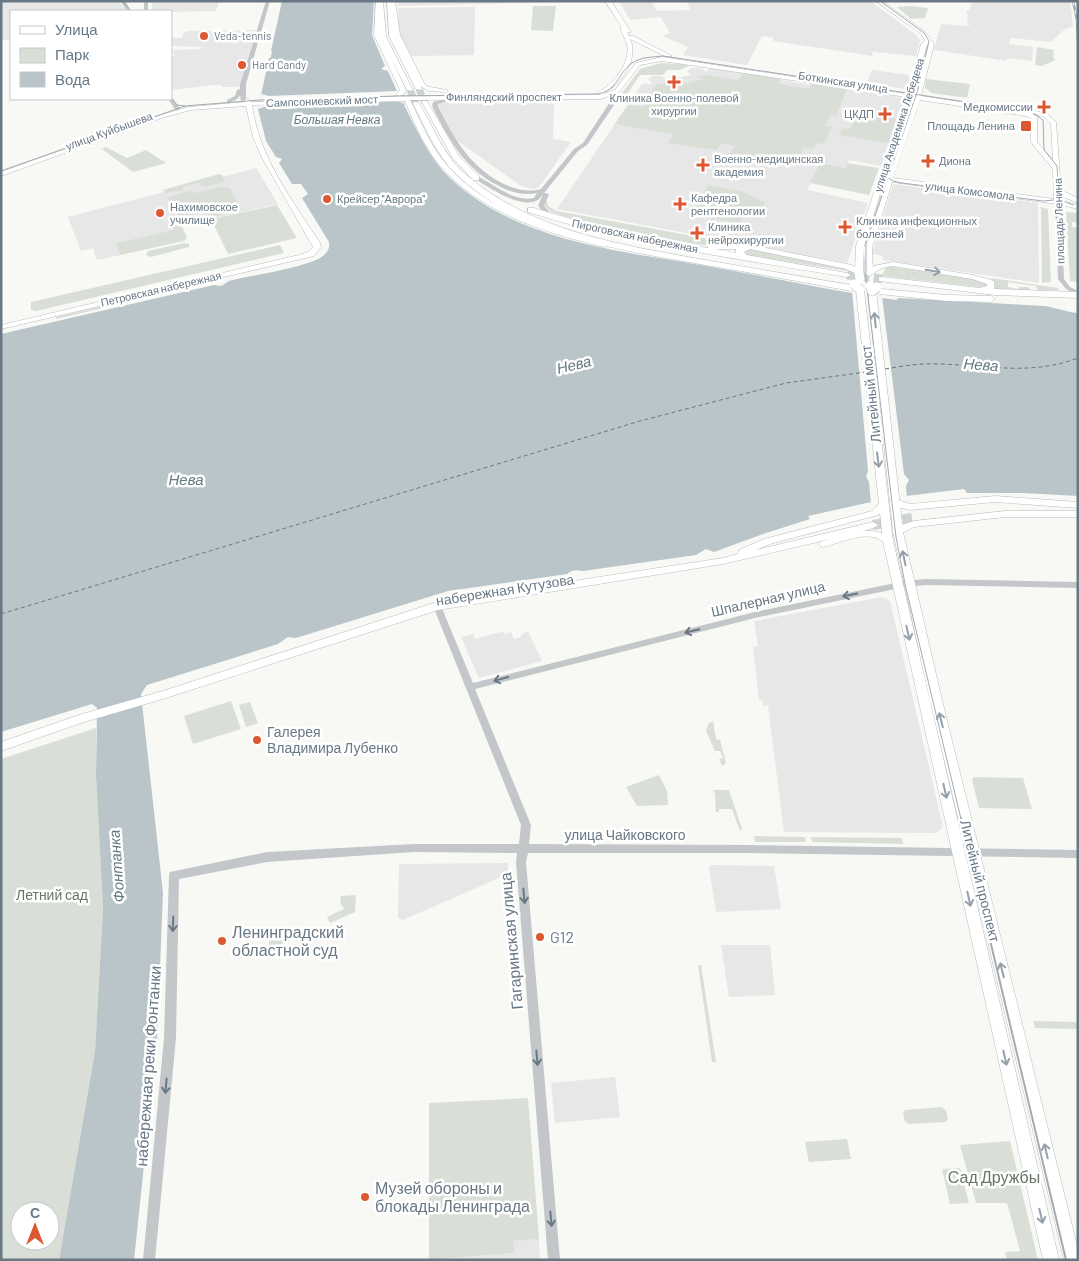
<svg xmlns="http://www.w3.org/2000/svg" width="1079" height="1261" font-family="Barlow,sans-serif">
	<rect width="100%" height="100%" fill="#f8f8f5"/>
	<g fill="#e6e7e6">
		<path d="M 1,1 L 118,1 L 126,11 L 11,11 L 11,39 L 2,40 Z"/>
		<path d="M 152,1 L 224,1 L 219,2 L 216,11 L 171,12 L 152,11 Z"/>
		<path d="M 398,1 L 602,1 L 398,6 Z"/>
		<path d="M 619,1 L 651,1 L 657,11 L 690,10 L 687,1 L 870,1 L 915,34 L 920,40 L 916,56 L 875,52 L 872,52 L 873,56 L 773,41 L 774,38 L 762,36 L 747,65 L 683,55 L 688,47 L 663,36 L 670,33 L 661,17 L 630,20 Z"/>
		<path d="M 988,1 L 1070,1 L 1073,26 L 1064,30 L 1051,42 L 1010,38 L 1009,44 L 1033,47 L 1032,61 L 1007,58 L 1007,61 L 934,50 L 941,24 L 970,26 L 967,23 L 968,15 L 966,14 L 967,11 L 969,11 L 971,4 L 978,2 L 987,3 Z"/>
		<path d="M 475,7 L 474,55 L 412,56 L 399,34 L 398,8 Z"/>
		<path d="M 256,30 L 239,87 L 222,87 L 222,85 L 212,85 L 173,90 L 171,85 L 171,57 L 175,56 L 172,50 L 201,49 L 202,47 L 171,46 L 171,38 L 182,38 L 184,32 L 189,31 Z"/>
		<path d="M 692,68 L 701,68 L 706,72 L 711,68 L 799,83 L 811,85 L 812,83 L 905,98 L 881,166 L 849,160 L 846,168 L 820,163 L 807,190 L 868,203 L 847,263 L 557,209 L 642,84 L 652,84 L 648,79 L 653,76 L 662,76 L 667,80 L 691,75 L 687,71 Z"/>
		<path d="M 872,70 L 909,75 L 909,78 L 911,78 L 906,89 L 867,83 Z"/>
		<path d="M 442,101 L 554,101 L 553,139 L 571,142 L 539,187 L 533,189 L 521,186 L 451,136 L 438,104 Z"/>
		<path d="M 256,168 L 278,204 L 209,219 L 202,215 L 180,220 L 181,225 L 173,227 L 175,230 L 116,243 L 120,255 L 97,260 L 93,248 L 81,251 L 68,217 Z"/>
		<path d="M 893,184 L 1038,203 L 1039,283 L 883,260 L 883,256 L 872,254 Z"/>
		<path d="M 882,597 L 890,601 L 943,827 L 936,833 L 784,832 L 768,706 L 763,706 L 762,700 L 759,700 L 753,647 L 758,646 L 754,621 Z"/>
		<path d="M 528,631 L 542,661 L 479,678 L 461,637 L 473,634 L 475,639 L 496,633 L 504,632 L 505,634 L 511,632 L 514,639 L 521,637 L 521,635 Z"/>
		<path d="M 508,863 L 508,872 L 501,877 L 403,920 L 398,918 L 399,865 L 401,864 Z"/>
		<path d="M 712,865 L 774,866 L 781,909 L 716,912 L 709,868 Z"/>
		<path d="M 721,945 L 770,945 L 775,995 L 729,997 Z"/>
		<path d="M 615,1077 L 620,1117 L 555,1123 L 551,1083 Z"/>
		<path d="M 539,1239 L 540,1260 L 433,1260 L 513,1253 L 513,1241 Z"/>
	</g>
	<g fill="#d9dfd6" fill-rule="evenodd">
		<path d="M 533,6 L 556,6 L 553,31 L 531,30 Z"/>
		<path d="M 908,6 L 928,8 L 925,18 L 911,19 L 897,7 Z"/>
		<path d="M 1037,47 L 1054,50 L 1053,57 L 1055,60 L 1042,66 L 1035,65 Z"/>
		<path d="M 661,63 L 690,65 L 680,70 L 667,70 L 663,75 L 640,75 L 625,97 L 620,96 L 640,69 Z"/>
		<path d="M 743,73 L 781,79 L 778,84 L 809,89 L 812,83 L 847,89 L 836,116 L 830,115 L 825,126 L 832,127 L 824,144 L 816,143 L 814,149 L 804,148 L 801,154 L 772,159 L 774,156 L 759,153 L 757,157 L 761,158 L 759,160 L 736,153 L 734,156 L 729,155 L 734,146 L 721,143 L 717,150 L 668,143 L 673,134 L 615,124 L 628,105 L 644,107 L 646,103 L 630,102 L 631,99 L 640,101 L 642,98 L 647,99 L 656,85 L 666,83 L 671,87 L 705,79 L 697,77 L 706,75 L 738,80 Z"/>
		<path d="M 926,79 L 970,84 L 967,98 L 932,93 L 925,88 Z"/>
		<path d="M 849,111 L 898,119 L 889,143 L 839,135 L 842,128 L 850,129 L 854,119 L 847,117 Z"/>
		<path d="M 106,147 L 127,158 L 146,150 L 166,163 L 133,172 L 102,149 Z"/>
		<path d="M 820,163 L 846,168 L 847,163 L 879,168 L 869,195 L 810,183 Z"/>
		<path d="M 219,174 L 222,175 L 225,182 L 202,187 L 199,183 L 183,187 L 183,190 L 165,193 L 163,190 Z"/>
		<path d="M 708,185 L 743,192 L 765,203 L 758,219 L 743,216 L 740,225 L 754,228 L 752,231 L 736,228 L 730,222 L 694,215 Z"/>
		<path d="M 222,187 L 230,188 L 241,210 L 217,216 L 203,213 L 179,216 L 167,197 L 191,191 L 194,193 Z"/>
		<path d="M 546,199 L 548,206 L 557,211 L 736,244 L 709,246 L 639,236 L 594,226 L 552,212 L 544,206 Z"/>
		<path d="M 277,205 L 297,238 L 228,254 L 211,219 Z"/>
		<path d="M 1041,207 L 1048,209 L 1051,282 L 1042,283 Z"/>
		<path d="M 1066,212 L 1078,213 L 1078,222 L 1072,222 L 1072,227 L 1078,228 L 1078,282 L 1070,281 Z"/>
		<path d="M 181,225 L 187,237 L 184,241 L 120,255 L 116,243 L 174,230 L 173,227 Z"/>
		<path d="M 184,243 L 189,244 L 189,247 L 151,257 L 146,255 L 148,251 Z"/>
		<path d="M 280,245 L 284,253 L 36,311 L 31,310 L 31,302 Z"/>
		<path d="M 748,248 L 846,268 L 847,271 L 746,255 L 742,250 Z"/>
		<path d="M 886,266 L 981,280 L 988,286 L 979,287 L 882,276 Z"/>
		<path d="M 991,278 L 1058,288 L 1059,290 L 1038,291 L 1036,286 L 1008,282 L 1008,287 L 1018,289 L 1019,287 L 1028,287 L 1032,291 L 995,290 L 995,283 Z"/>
		<path d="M 213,280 L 215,282 L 56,319 L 56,317 Z"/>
		<path d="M 231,701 L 241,729 L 193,744 L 184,716 Z"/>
		<path d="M 250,702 L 258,723 L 246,727 L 239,705 Z"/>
		<path d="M 713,721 L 716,739 L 720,740 L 726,763 L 722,766 L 719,759 L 723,758 L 720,751 L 715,751 L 706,731 L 708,724 Z"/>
		<path d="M 96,728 L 96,776 L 103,908 L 95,1051 L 59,1260 L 1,1260 L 1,759 ZM 20,1211 L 50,1211 L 50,1241 L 20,1241 Z"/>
		<path d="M 659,775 L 667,791 L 668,805 L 637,806 L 626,787 Z"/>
		<path d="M 974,777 L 1023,778 L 1032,809 L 979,808 L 972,780 Z"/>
		<path d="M 713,790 L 729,790 L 742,829 L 740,831 L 732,809 L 719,809 L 719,812 L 716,812 L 715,794 Z"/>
		<path d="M 754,836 L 805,837 L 806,842 L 755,842 Z"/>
		<path d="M 811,837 L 902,838 L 903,844 L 812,842 Z"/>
		<path d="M 356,895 L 355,912 L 330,923 L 327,917 L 344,909 L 340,902 L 341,896 Z"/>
		<path d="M 289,931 L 289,942 L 269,947 L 269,933 Z"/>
		<path d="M 698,965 L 701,965 L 716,1062 L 712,1062 Z"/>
		<path d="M 1033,1021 L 1078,1022 L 1078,1029 L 1035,1028 Z"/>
		<path d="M 528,1098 L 539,1239 L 513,1241 L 514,1253 L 429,1260 L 429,1103 Z"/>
		<path d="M 942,1107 L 946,1111 L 948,1118 L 946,1122 L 909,1124 L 905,1121 L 903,1114 L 905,1110 Z"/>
		<path d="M 847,1139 L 851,1159 L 809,1162 L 805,1142 Z"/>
		<path d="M 1010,1141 L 1038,1260 L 1007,1260 L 1005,1252 L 1020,1251 L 1007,1203 L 976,1203 L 960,1145 Z"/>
		<path d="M 960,1168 L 969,1203 L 950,1204 L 942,1169 Z"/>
	</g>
	<path fill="#bac5c9" d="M 282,1 L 374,1 L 372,35 L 385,66 L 381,69 L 388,71 L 400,98 L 405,104 L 404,105 C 417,130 429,158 450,178 C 519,243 623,251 712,267 C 764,276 816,287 868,296 L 896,300 L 899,298 L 1044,306 C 1055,307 1065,312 1078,313 L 1078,496 L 1023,493 L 967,493 L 964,489 L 889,498 L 808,516 L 810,519 L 763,534 L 714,552 L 706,549 L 696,555 L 583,571 C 576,570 573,569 567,574 L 448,591 L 296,638 L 288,637 L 278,644 L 147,685 L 141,694 L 163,893 L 157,1041 L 134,1260 L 59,1260 L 95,1051 L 103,908 L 96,776 L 97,708 L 92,704 L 1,732 L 1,334 L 214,285 L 221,286 L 229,281 C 249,276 309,267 323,256 C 328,252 330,248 329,242 L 302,198 L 308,194 L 301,184 L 292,184 L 279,163 L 282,159 L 276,157 L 266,141 L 258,109 L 269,58 L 271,57 L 272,51 L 271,51 Z"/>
	<g fill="#f8f8f5">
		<path d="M 397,91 L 400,98 L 405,104 L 396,101 L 270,105 L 258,109 L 261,94 L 269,96 Z"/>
		<path d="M 852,291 L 882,296 L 904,474 L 909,480 L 906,486 L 907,498 L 871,504 L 869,482 L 866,476 L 868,471 Z"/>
	</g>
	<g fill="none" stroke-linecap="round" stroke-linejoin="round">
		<g stroke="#637981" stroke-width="1" stroke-dasharray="4 3" stroke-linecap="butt">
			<path d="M 885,369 C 903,366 920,363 938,364 C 988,365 1030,376 1078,358"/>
			<path d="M 1,614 L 640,421 L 786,383 L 866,372"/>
		</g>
		<path stroke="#cdd2d3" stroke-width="10" stroke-dasharray="10 5" stroke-linecap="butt" d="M 873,525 L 912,518"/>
		<g stroke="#cdd2d3" stroke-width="7" stroke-dasharray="7 3" stroke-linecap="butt">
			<path d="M 419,89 L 425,102"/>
			<path d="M 410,90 L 416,103"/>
		</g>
		<path stroke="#cdd2d3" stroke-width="9" stroke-dasharray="9 4.5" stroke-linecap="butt" d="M 847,275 L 882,279"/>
		<defs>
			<g id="secondary">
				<path d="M 376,1 L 382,1 L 380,35 L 406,90 L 404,94 L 399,96 L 396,94 L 400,90 L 374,35 Z"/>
				<path d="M 389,1 L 395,1 L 400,35 L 425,85 L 430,87 L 447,90 L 447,92 L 429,91 L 420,86 L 394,35 Z"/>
				<path d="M 605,1 L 611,1 L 631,32 L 627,33 L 629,36 L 633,36 L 672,56 L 667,57 L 630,39 C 640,59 619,88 600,95 L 597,93 L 598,92 C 614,85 631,62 627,44 C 625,37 620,33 621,26 Z"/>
				<path d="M 876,1 L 882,1 L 925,32 L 934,44 L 921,96 L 1026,112 L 1023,110 L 1026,108 L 1047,114 L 1056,122 L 1061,190 L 1078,198 L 1078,203 L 1061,196 L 1061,201 L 1078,205 L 1078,209 L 1058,204 L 892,182 L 872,248 L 873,273 L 869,275 L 865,273 L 864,248 L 886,181 L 884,181 L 864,246 L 863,272 L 859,274 L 855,272 L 856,246 L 882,169 L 885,167 L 888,169 L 886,177 L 887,178 L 914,99 L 912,98 L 908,102 L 905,100 L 906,97 L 662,61 L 640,65 L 619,92 L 601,99 L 410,100 C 420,120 428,140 441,158 C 480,209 548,229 608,243 L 609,245 L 605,247 C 544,233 478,212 437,162 C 423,144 414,122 405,101 L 252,105 C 259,157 292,200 320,243 L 321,247 L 314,256 L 1,329 L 1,325 L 299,255 L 308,252 L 313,247 L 261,156 L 253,137 L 246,106 L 191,110 L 165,117 L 1,176 L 1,172 L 161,115 L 189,107 L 245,102 L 245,100 L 248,98 L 251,102 L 400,96 L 600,95 L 615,90 L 636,63 L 662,57 L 907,94 L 921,44 L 925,40 L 921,34 ZM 928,44 L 917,90 L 915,95 L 912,95 L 927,45 ZM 920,100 L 1026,116 L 1031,118 L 1031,142 L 1053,169 L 1054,199 L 893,178 ZM 1031,113 L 1043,116 L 1051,124 L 1053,160 L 1037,142 L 1037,117 Z"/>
				<path d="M 995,496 L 1078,502 L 1078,508 L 995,502 L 910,510 L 897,507 L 890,502 L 895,499 L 910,504 Z"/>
				<path d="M 883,500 L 888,503 L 884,510 L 878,515 L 770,544 L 756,550 L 873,522 L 878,525 L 876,527 L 863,531 C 874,530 885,532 893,541 L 888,544 C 883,543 879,538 874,537 C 857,534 839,543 823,547 L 820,546 L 818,544 L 820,542 L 830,539 L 723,564 L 438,610 L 166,698 L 81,723 L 1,751 L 1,742 L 79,715 L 166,690 L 437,602 L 723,558 L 738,554 L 739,550 L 764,539 L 872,511 L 877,506 L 880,501 Z"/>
				<path d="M 1005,511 L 1078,511 L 1078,517 L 1005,517 L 914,527 L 898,535 L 893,532 L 901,525 L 914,521 Z"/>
			</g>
			<g id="primary">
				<path d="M 377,1 L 383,1 L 386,37 L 413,90 L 412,91 L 407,90 L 380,37 Z"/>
				<path d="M 387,1 L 393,1 L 395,36 L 422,89 L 421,90 L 416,89 L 389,36 Z"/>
				<path d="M 423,101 L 427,101 L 459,156 L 479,176 L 479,180 L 473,180 L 452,157 L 422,102 Z"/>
				<path d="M 414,102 L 418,102 C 433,125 442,153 463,172 C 529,231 621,245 705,260 C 754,268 802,277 851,285 L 855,288 L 851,291 C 802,282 754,273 705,265 C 621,250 521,236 456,174 C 436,154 425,127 413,103 Z"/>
				<path d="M 528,208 L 534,208 L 615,232 L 708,248 L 708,245 L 750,245 L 852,265 L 863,273 L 859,275 L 846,269 L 750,249 L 744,252 L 747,255 L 847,273 L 851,275 L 847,277 C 740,259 632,245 528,212 ZM 716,249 L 736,249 L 736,253 Z"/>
				<path d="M 893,262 L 973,275 L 994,281 L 994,289 L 1078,292 L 1078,298 L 995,295 L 879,281 L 879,277 L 882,277 L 980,288 L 987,286 L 987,284 L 972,279 L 893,266 L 882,268 L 869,276 L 865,274 L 874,266 Z"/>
				<path d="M 860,287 L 864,290 L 893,541 L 1059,1260 L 1043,1260 L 883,541 L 856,290 Z"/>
				<path d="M 872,288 L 876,291 L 903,532 L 941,696 L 1078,1250 L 1078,1260 L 1064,1260 L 929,696 L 893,532 L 868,291 Z"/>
				<path d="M 882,289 L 947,295 L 991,296 L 995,299 L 991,302 L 947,301 L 879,294 L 879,290 Z"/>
			</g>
		</defs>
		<use href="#secondary" stroke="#b6bbbf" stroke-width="1"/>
		<use href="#primary" stroke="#b6bbbe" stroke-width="1"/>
		<g fill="#c3c7ca" fill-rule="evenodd">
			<path d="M 120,1 L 125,1 L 131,11 L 127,11 Z"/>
			<rect x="144" y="1" width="4" height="10"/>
			<path d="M 266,1 L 270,1 L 246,84 L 246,100 L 241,101 L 240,95 C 239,99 232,103 227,102 L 227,100 L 235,96 L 237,90 L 240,89 L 240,84 Z"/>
			<path d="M 607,94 L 611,94 L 615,98 L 614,105 L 587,145 L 578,151 L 544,193 L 549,194 L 544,206 L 555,218 L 552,220 L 550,219 L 538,206 L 543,194 C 542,195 539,200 538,200 C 520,210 489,187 475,179 L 475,177 L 479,177 C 496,186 514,202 534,198 L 537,193 C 523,196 509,192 497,185 C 464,168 448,138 432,106 L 433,102 L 452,97 L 452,99 L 438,104 L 438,106 C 453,137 469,165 500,182 C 513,189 527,193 541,189 L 574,149 L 583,143 L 608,105 L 609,98 L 606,95 Z"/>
			<path d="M 171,97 L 182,111 L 181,112 L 177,112 L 168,99 L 171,99 Z"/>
			<path d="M 1058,200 L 1061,202 L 1064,279 L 1070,287 L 1078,291 L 1078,296 L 1066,289 L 1058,279 L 1055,202 Z"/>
			<path d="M 926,579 L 1078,582 L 1078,588 L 926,585 L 905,587 L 759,617 L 475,689 L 531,825 L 529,844 L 749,845 L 1078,850 L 1078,858 L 749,853 L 528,853 L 526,862 L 560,1260 L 548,1260 L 516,862 L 517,853 L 414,852 L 267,862 L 179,879 L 176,1038 L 155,1260 L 143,1260 L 164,1038 L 169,875 L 170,872 L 267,852 L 414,844 L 519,844 L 521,825 L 433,606 L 434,604 L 440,604 L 441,606 L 473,683 L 759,611 L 905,581 Z"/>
		</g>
		<use href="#secondary" fill="#fff" fill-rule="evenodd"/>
		<use href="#primary" fill="#fff" fill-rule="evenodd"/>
		<g stroke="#a4aaaf" stroke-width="1">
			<path d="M 123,1 L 131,11"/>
			<path d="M 880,1 L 924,33 L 929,41 L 918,89 L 866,243 L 866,280 L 896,537 L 905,584 L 961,819"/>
			<path d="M 171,97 L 177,105 L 185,106"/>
			<path d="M 1,171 L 185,106 L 260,100 L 399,96 L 598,94 C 619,89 617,74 632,63 C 641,57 653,57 663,56 L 1032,112 L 1043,120 L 1044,150 L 1057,166 L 1059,196 L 1054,200 L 1043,201 L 902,183 L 893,181 L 886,176 L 886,173"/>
			<path d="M 1056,193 L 1059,199 L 1073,205"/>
		</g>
		<path stroke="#a4aaaf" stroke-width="2" d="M 961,818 L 1066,1260"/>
		<defs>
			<path id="rail" d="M 1073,1 L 1077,20 L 1078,40"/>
		</defs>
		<use href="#rail" stroke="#a4aaaf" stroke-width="2.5"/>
		<use href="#rail" stroke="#fff" stroke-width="1" stroke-dasharray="4.5" stroke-linecap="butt"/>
		<defs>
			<g id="primary-bridge">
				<path d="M 859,273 L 860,279"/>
				<path d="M 854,284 L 860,290"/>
				<path d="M 870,286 L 872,291 L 877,287"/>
			</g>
		</defs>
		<use href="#primary-bridge" stroke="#b6bbbe" stroke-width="10" stroke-linecap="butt"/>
		<use href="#primary-bridge" stroke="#fff" stroke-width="9"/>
	</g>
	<defs><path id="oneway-shaft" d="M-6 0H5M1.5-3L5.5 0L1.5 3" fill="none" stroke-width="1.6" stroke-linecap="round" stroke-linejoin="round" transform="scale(1.25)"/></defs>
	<g stroke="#95a0aa">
		<use href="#oneway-shaft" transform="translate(933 271) rotate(9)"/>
		<use href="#oneway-shaft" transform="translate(875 320) rotate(-96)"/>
		<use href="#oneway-shaft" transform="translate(878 460) rotate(83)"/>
		<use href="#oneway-shaft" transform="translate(904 558) rotate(-102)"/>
		<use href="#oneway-shaft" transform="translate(908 633) rotate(77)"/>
		<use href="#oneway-shaft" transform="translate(941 720) rotate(-104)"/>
		<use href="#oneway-shaft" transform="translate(945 791) rotate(77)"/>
		<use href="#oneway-shaft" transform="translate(969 899) rotate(77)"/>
		<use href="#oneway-shaft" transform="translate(1002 970) rotate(-104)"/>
		<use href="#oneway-shaft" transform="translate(1005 1058) rotate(77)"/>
		<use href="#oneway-shaft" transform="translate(1046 1151) rotate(-103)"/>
		<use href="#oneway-shaft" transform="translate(1041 1216) rotate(77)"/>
	</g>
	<g stroke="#687885">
		<use href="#oneway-shaft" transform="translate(850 595) rotate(169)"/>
		<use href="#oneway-shaft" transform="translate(692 631) rotate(166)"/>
		<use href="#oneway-shaft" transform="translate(501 679) rotate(165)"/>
		<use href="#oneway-shaft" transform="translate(524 896) rotate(85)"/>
		<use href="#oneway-shaft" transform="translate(173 924) rotate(92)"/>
		<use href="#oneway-shaft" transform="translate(537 1058) rotate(85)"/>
		<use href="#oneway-shaft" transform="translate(166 1086) rotate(95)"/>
		<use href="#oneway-shaft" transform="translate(551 1219) rotate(85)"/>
	</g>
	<g fill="#dd5830" stroke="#fff" stroke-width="2">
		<circle cx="204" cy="36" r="5"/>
		<circle cx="242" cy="65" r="5"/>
		<path d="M671.5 74.5h5v5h5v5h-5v5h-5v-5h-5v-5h5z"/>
		<path d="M1041.5 99.5h5v5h5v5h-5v5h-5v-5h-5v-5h5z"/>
		<path d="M882.5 106.5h5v5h5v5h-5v5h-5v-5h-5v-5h5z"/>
		<rect x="1020" y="120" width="12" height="12" rx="2.5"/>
		<path d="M925.5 153.5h5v5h5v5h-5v5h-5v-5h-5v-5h5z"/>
		<path d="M700.5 157.5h5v5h5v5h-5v5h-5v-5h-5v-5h5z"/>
		<circle cx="327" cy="199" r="5"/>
		<path d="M677.5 196.5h5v5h5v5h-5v5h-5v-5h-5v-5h5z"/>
		<circle cx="160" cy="213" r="5"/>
		<path d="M842.5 219.5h5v5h5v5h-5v5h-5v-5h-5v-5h5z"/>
		<path d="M694.5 225.5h5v5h5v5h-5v5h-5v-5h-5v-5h5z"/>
		<circle cx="257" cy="740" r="5"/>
		<circle cx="540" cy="937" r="5"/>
		<circle cx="222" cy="941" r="5"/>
		<circle cx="365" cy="1197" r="5"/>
	</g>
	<g text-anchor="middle" stroke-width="5" stroke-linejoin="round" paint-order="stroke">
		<g font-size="11" fill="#687885" stroke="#fff" text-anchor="start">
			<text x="214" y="40">Veda-tennis</text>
			<text x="252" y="69">Hard Candy</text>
			<text x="674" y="102" text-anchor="middle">Клиника Военно-полевой<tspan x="674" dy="13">хирургии</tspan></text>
			<text x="1033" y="111" text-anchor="end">Медкомиссии</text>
			<text x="874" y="118" text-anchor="end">ЦКДП</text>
			<text x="1015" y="130" text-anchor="end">Площадь Ленина</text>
			<text x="714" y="163">Военно-медицинская<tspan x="714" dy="13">академия</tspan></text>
			<text x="939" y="165">Диона</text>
			<text x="691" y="202">Кафедра<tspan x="691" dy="13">рентгенологии</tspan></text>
			<text x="337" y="203">Крейсер "Аврора"</text>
			<text x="170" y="211">Нахимовское<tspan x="170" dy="13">училище</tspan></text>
			<text x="856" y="225">Клиника инфекционных<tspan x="856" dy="13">болезней</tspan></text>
			<text x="708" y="231">Клиника<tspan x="708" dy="13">нейрохирургии</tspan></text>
		</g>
		<g font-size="11" fill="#687885" stroke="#fff">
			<text transform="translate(843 82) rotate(9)" y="4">Боткинская улица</text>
			<text x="504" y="101">Финляндский проспект</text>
			<text transform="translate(322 101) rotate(-2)" y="4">Сампсониевский мост</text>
			<text transform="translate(899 125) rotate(-72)" y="4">улица Академика Лебедева</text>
			<text transform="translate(109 131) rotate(-20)" y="4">улица Куйбышева</text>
			<text transform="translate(970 191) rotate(7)" y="4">улица Комсомола</text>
			<text transform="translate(1059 221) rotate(-92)" y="4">площадь Ленина</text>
			<text transform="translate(635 236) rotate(12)" y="4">Пироговская набережная</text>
			<text transform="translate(161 289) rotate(-13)" y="4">Петровская набережная</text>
		</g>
		<g font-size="12" font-style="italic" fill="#637981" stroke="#fff">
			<text x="337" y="124">Большая Невка</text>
		</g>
		<g font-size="14" fill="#687885" stroke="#fff">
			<text transform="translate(871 394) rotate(-96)" y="5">Литейный мост</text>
			<text transform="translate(505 590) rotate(-9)" y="5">набережная Кутузова</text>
			<text transform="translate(768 599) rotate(-13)" y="5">Шпалерная улица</text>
			<text x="625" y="840">улица Чайковского</text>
			<text transform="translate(980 881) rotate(76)" y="5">Литейный проспект</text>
		</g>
		<g font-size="14" fill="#687885" stroke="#fff" text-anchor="start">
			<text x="267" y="737">Галерея<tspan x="267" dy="16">Владимира Лубенко</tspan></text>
		</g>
		<g font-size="14" fill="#667762" stroke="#fff">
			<text x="52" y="900">Летний сад</text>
		</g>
		<g font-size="15" font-style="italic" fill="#637981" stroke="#fff">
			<text transform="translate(574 365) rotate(-14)" y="5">Нева</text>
			<text transform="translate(981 365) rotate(4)" y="5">Нева</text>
			<text x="186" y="485">Нева</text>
			<text transform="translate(117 866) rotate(-94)" y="5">Фонтанка</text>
		</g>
		<g font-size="16" fill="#687885" stroke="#fff" text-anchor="start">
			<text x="232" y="938">Ленинградский<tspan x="232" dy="18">областной суд</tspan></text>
			<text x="550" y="943">G12</text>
			<text x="375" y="1194">Музей обороны и<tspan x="375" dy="18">блокады Ленинграда</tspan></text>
		</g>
		<g font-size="16" fill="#687885" stroke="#fff">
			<text transform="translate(511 941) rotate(-95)" y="6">Гагаринская улица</text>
			<text transform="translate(148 1066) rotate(-86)" y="6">набережная реки Фонтанки</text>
		</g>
		<g font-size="16" fill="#667762" stroke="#fff">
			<text x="994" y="1183">Сад Дружбы</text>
		</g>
	</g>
	<rect width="1079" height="1261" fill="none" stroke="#687885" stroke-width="5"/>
	<rect x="10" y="10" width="162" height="90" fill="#ffffff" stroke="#c3c9ce"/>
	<rect x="20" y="26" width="25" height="8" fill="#ffffff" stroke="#c3c9ce"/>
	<text x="55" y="35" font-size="15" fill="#687885">Улица</text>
	<rect x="20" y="48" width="25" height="15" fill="#d9dfd6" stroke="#c3c9ce"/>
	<text x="55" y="60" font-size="15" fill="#687885">Парк</text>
	<rect x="20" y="72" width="25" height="15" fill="#bac5c9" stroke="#c3c9ce"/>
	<text x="55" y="85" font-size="15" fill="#687885">Вода</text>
	<g transform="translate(35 1226)"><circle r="24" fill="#ffffff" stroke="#c3c9ce"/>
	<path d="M0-4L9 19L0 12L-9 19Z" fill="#dd5830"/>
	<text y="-8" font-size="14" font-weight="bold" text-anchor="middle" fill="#687885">С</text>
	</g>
</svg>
